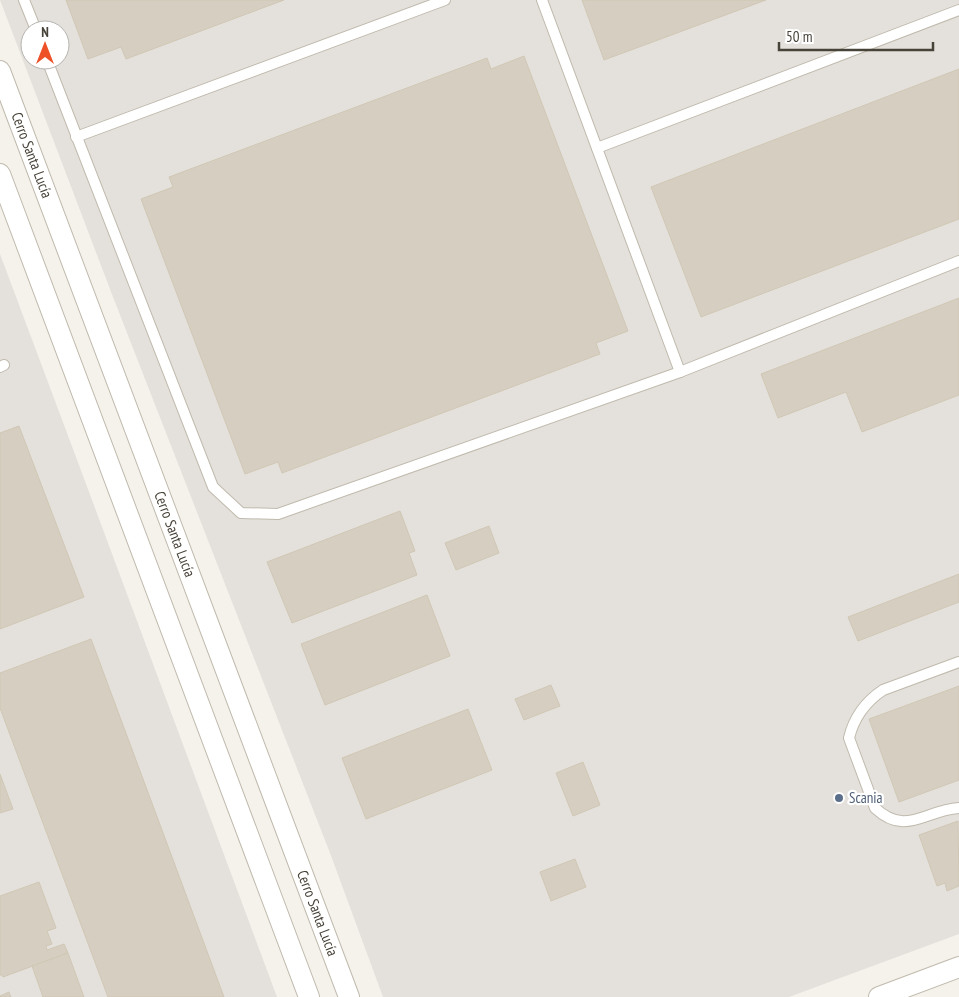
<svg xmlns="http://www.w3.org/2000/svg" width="959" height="997" font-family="'PT Sans Narrow',sans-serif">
	<rect width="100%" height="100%" fill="#f4f2eb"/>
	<g fill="#e4e1dc" fill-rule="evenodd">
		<path d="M 0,0 L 959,0 L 959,934 L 789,997 L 383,997 L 330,853 L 113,297 ZM 30,30 L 60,30 L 60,60 L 30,60 Z"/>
		<path d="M 0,254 L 76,457 L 277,997 L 0,997 Z"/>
	</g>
	<g fill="#d6cec1" stroke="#d0c7b4">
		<path d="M 66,0 L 284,0 L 126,59 L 121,47 L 88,59 Z"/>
		<path d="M 582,0 L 766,0 L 604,60 Z"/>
		<path d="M 524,56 L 628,331 L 596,343 L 600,354 L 282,473 L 278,462 L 245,474 L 141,199 L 173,187 L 169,177 L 487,58 L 491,69 Z"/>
		<path d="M 959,69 L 959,219 L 701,317 L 651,187 Z"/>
		<path d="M 959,298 L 959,395 L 862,432 L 846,392 L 778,418 L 761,374 Z"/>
		<path d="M 19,426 L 84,597 L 0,629 L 0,433 Z"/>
		<path d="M 400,511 L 415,551 L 409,553 L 417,575 L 292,623 L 267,562 Z"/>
		<path d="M 489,526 L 499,553 L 456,570 L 445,543 Z"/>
		<path d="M 959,574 L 959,602 L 858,641 L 848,617 Z"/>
		<path d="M 427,595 L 450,656 L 325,705 L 301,644 Z"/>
		<path d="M 91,639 L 224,997 L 108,997 L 0,708 L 0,673 Z"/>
		<path d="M 551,685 L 560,706 L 524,720 L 515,699 Z"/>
		<path d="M 959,686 L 959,780 L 899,802 L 869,719 Z"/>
		<path d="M 468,709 L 492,770 L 366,819 L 342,758 Z"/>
		<path d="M 583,762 L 600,805 L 573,816 L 556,773 Z"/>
		<path d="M 0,774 L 13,809 L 0,813 Z"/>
		<path d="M 958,821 L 959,886 L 947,891 L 945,883 L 937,886 L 919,835 Z"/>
		<path d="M 575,859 L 586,887 L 551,901 L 540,872 Z"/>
		<path d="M 39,882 L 56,928 L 47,931 L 52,944 L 46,946 L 47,950 L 64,944 L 68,953 L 3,977 L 2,975 L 0,975 L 0,896 Z"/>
		<path d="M 68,953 L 84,997 L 43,997 L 32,966 Z"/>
		<path d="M 9,992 L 11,997 L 0,997 L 0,996 Z"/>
	</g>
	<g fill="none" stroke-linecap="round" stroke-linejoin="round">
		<defs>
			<g id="service">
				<path d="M 24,0 L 36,30"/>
				<path d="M 542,0 L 680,372"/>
				<path d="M 47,60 L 213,487 L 241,513 L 278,514 L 680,372 L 959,261"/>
				<path d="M 76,137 L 445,0"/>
				<path d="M 597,148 L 959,10"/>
				<path d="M 0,367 L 4,365"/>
				<path d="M 959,662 L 883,690 C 865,702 854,717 849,738 L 875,808 C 906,837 925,810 959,808"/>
			</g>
			<g id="minor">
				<path id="s1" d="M 0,71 L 349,997"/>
				<path d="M 0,174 L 309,997"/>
				<path d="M 879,997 L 959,967"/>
			</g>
		</defs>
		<use href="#service" stroke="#c0baad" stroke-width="12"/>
		<use href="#minor" stroke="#c0baad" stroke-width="22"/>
		<use href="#service" stroke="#fff" stroke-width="10"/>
		<use href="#minor" stroke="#fff" stroke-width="20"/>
	</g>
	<circle fill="#5c6f8a" stroke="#fff" stroke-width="2" cx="839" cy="798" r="5"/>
	<g text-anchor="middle" stroke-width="4.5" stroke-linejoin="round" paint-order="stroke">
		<g font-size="15" fill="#484339" stroke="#fff">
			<text dy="5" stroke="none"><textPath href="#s1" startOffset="90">Cerro Santa Lucía</textPath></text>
			<text dy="5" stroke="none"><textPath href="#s1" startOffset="495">Cerro Santa Lucía</textPath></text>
			<text dy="5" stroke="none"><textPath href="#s1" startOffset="900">Cerro Santa Lucía</textPath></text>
		</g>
		<g font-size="15" fill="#4e5e75" stroke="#fff" text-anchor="start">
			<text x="849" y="803">Scania</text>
		</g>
	</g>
	<g transform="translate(45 45)"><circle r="24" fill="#ffffff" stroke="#b6b4b0"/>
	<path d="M0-4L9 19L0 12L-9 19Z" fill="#ee5128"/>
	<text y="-8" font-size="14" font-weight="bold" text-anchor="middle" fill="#484339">N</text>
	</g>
	<path d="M779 42v8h154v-8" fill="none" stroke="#484339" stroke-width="2.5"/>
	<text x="786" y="42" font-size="15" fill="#484339" stroke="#ffffff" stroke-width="4" paint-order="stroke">50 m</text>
</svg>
